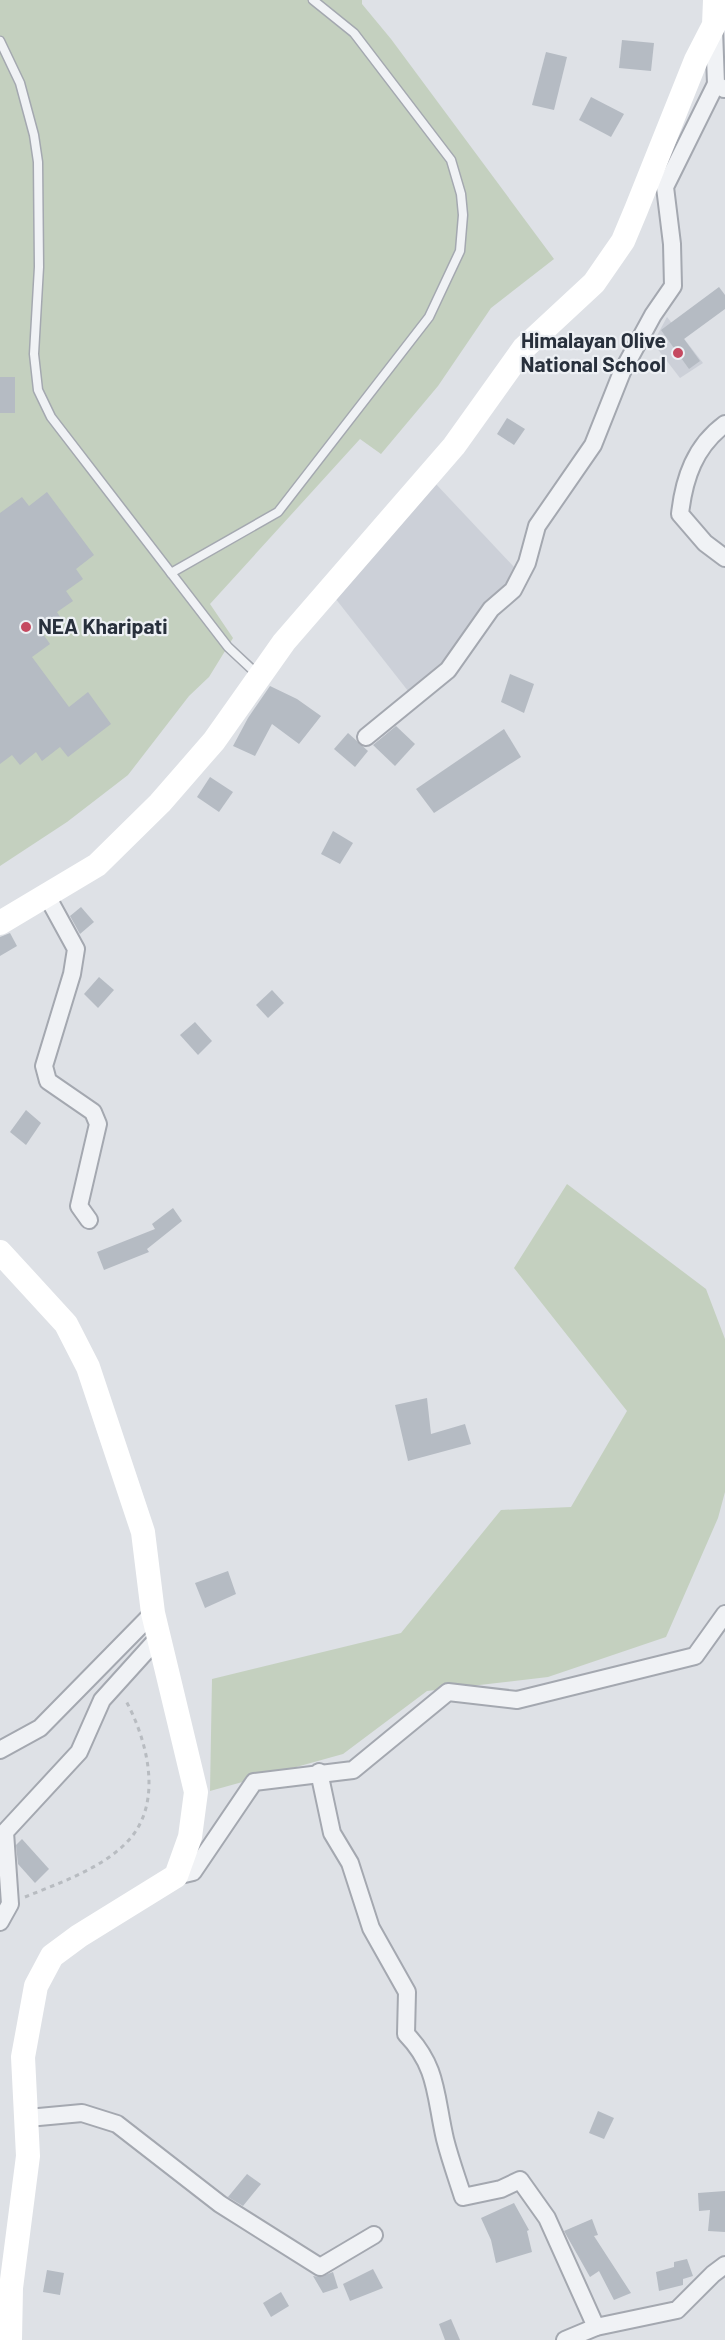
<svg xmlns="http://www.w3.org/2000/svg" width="725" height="2340" font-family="Barlow,sans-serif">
	<rect width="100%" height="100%" fill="#dee1e6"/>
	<g fill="#ccd0d8">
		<path d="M 667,317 L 703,363 L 680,378 L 653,343 Z"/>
		<path d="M 435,483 L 515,568 L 470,643 L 412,696 L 335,598 Z"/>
	</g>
	<g fill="#c4d0bf">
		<path d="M 0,0 L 362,0 L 362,4 L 391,39 L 554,259 L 491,308 L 438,386 L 381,454 L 360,439 L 210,604 L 233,638 L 209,677 L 189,696 L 128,775 L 67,822 L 0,866 Z"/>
		<path d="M 567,1184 L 706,1289 L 725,1339 L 725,1492 L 718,1518 L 666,1637 L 548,1677 L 427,1691 L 343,1754 L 210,1791 L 212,1679 L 401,1633 L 501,1510 L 571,1507 L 627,1411 L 514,1268 Z"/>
	</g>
	<g fill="#b5bbc3">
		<path d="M 622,40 L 654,43 L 651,71 L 619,68 Z"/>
		<path d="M 546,52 L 567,57 L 554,110 L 532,105 Z"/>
		<path d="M 591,97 L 624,114 L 611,137 L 579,120 Z"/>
		<path d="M 719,287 L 725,295 L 725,309 L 684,339 L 700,361 L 689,369 L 661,330 Z"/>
		<rect x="0" y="377" width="15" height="36"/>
		<path d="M 507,418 L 525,429 L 514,445 L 497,434 Z"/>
		<path d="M 47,492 L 94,555 L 76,569 L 83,579 L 66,591 L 73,601 L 57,612 L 62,620 L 43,634 L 50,644 L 32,657 L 69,707 L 88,692 L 111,724 L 68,757 L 60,747 L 42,761 L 36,752 L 20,765 L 12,755 L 0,764 L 0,513 L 22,497 L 29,506 Z"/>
		<path d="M 510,674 L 534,684 L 524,713 L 501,702 Z"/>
		<path d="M 270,686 L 297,699 L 321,716 L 299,744 L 272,724 L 255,756 L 233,746 L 248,718 Z"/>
		<path d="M 396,726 L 415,744 L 395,766 L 373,745 Z"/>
		<path d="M 504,729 L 521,757 L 434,813 L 416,789 Z"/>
		<path d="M 348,733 L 368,751 L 355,767 L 334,749 Z"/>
		<path d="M 210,777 L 233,792 L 219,812 L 197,797 Z"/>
		<path d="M 333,831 L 353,843 L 340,864 L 321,854 Z"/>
		<path d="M 81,907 L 94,922 L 80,934 L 70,916 Z"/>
		<path d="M 10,933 L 17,946 L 0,956 L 0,937 Z"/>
		<path d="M 99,977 L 114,990 L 98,1008 L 84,994 Z"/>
		<path d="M 272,990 L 284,1003 L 268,1018 L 256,1005 Z"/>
		<path d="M 195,1022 L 212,1041 L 198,1055 L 180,1035 Z"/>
		<path d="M 26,1110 L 41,1123 L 26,1145 L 10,1132 Z"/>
		<path d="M 173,1208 L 182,1221 L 147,1249 L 149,1252 L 104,1270 L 97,1252 L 155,1229 L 152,1224 Z"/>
		<path d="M 427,1398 L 431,1434 L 465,1424 L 471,1444 L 408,1461 L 395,1405 Z"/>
		<path d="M 228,1571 L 236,1594 L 205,1608 L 195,1583 Z"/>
		<path d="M 22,1839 L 49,1869 L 35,1883 L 18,1864 L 16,1845 Z"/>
		<path d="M 598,2111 L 614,2118 L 604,2139 L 589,2133 Z"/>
		<path d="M 247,2174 L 261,2184 L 243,2206 L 228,2197 Z"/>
		<path d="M 725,2191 L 725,2232 L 708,2231 L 710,2210 L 699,2211 L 698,2193 Z"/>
		<path d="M 514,2203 L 529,2230 L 527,2231 L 532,2252 L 496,2263 L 491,2240 L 481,2218 Z"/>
		<path d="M 592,2219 L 598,2235 L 594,2236 L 631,2293 L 614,2300 L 599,2271 L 590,2277 L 564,2231 Z"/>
		<path d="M 687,2259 L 693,2276 L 683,2279 L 683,2285 L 659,2291 L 656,2272 L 674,2267 L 674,2262 Z"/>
		<path d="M 373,2269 L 383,2288 L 350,2301 L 343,2284 Z"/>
		<path d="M 47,2270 L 64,2273 L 60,2295 L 43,2292 Z"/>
		<path d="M 333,2272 L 338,2288 L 323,2293 L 313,2276 L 320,2277 Z"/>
		<path d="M 281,2292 L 289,2306 L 271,2317 L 263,2303 Z"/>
		<path d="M 451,2319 L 460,2340 L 445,2340 L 439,2324 Z"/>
	</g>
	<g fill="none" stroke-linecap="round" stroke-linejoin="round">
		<defs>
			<g id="lane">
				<path d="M 0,41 L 20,83 L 34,135 L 38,162 L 39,267 L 34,354 L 38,390 L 51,417 L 228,647 L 258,675"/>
				<path d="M 171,573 L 278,512 L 429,317 L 460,251 L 463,215 L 461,194 L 451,160 L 354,33 L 313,0"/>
			</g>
			<g id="street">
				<path d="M 714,30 L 716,84 L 724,89"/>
				<path d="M 725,424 C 695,446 684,478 680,514 L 705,543 L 725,558"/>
				<path d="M 366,737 L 448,670 L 491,609 L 513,590 L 527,563 L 537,526 L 593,445 L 622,372 L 653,315 L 673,286 L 672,244 L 665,187 L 716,84"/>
				<path d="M 47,896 L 76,949 L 72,974 L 44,1066 L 48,1081 L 93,1112 L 98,1124 L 79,1206 L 89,1220"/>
				<path d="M 0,1750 L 40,1728 L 153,1613"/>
				<path d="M 319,1772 L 332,1833 L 350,1863 L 371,1928 L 407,1992 L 406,2034 C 438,2067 435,2096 445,2139 C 450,2159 457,2178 463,2197 L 501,2189 L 520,2180 L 547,2218 L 596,2327"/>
				<path d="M 176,1876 L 193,1872 L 254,1782 L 353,1770 L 448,1692 L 517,1700 L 695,1656 L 725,1614"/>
				<path d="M 0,1922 L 10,1904 L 5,1832 L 79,1752 L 102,1700 L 158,1638"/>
				<path d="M 28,2118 L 82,2113 L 117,2124 L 220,2204 L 320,2267 L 374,2235"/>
				<path d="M 565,2340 L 596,2327 L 677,2310 L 713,2274 L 725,2265"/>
			</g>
		</defs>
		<use href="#lane" stroke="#a4a8b0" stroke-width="11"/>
		<use href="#street" stroke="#a4a8b0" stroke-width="20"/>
		<path stroke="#b8bcc1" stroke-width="3" stroke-dasharray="4.5 4.5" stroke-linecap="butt" d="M 25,1897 C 59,1883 101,1869 127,1842 C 164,1804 148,1741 125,1699"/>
		<use href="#lane" stroke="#f0f2f5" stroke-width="8"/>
		<use href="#street" stroke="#f0f2f5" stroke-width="16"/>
		<g stroke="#fff" stroke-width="24">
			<path d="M 0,923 L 97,865 L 160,803 L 214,741 L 284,642 L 454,446 L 524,348 L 594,283 L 623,241 L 636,210 L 696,60 L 714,25 L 715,0"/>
			<path d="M 0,1252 L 66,1324 L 88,1367 L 143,1532 L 153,1613 L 196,1792 L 190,1837 L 176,1876 L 79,1936 L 52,1956 L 36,1986 L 23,2057 L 28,2156 L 11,2288 L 10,2340"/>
		</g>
	</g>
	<g fill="#c54960" stroke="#edf0f4" stroke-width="2">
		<circle cx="678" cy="353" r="6"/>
		<circle cx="26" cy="627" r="6"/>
	</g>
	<g text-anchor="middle" stroke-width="4.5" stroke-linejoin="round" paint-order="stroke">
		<g font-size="21" font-weight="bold" fill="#28303c" stroke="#edf0f4" text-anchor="end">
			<text x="666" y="348">Himalayan Olive<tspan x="666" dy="24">National School</tspan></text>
			<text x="38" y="634" text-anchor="start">NEA Kharipati</text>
		</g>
	</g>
</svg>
